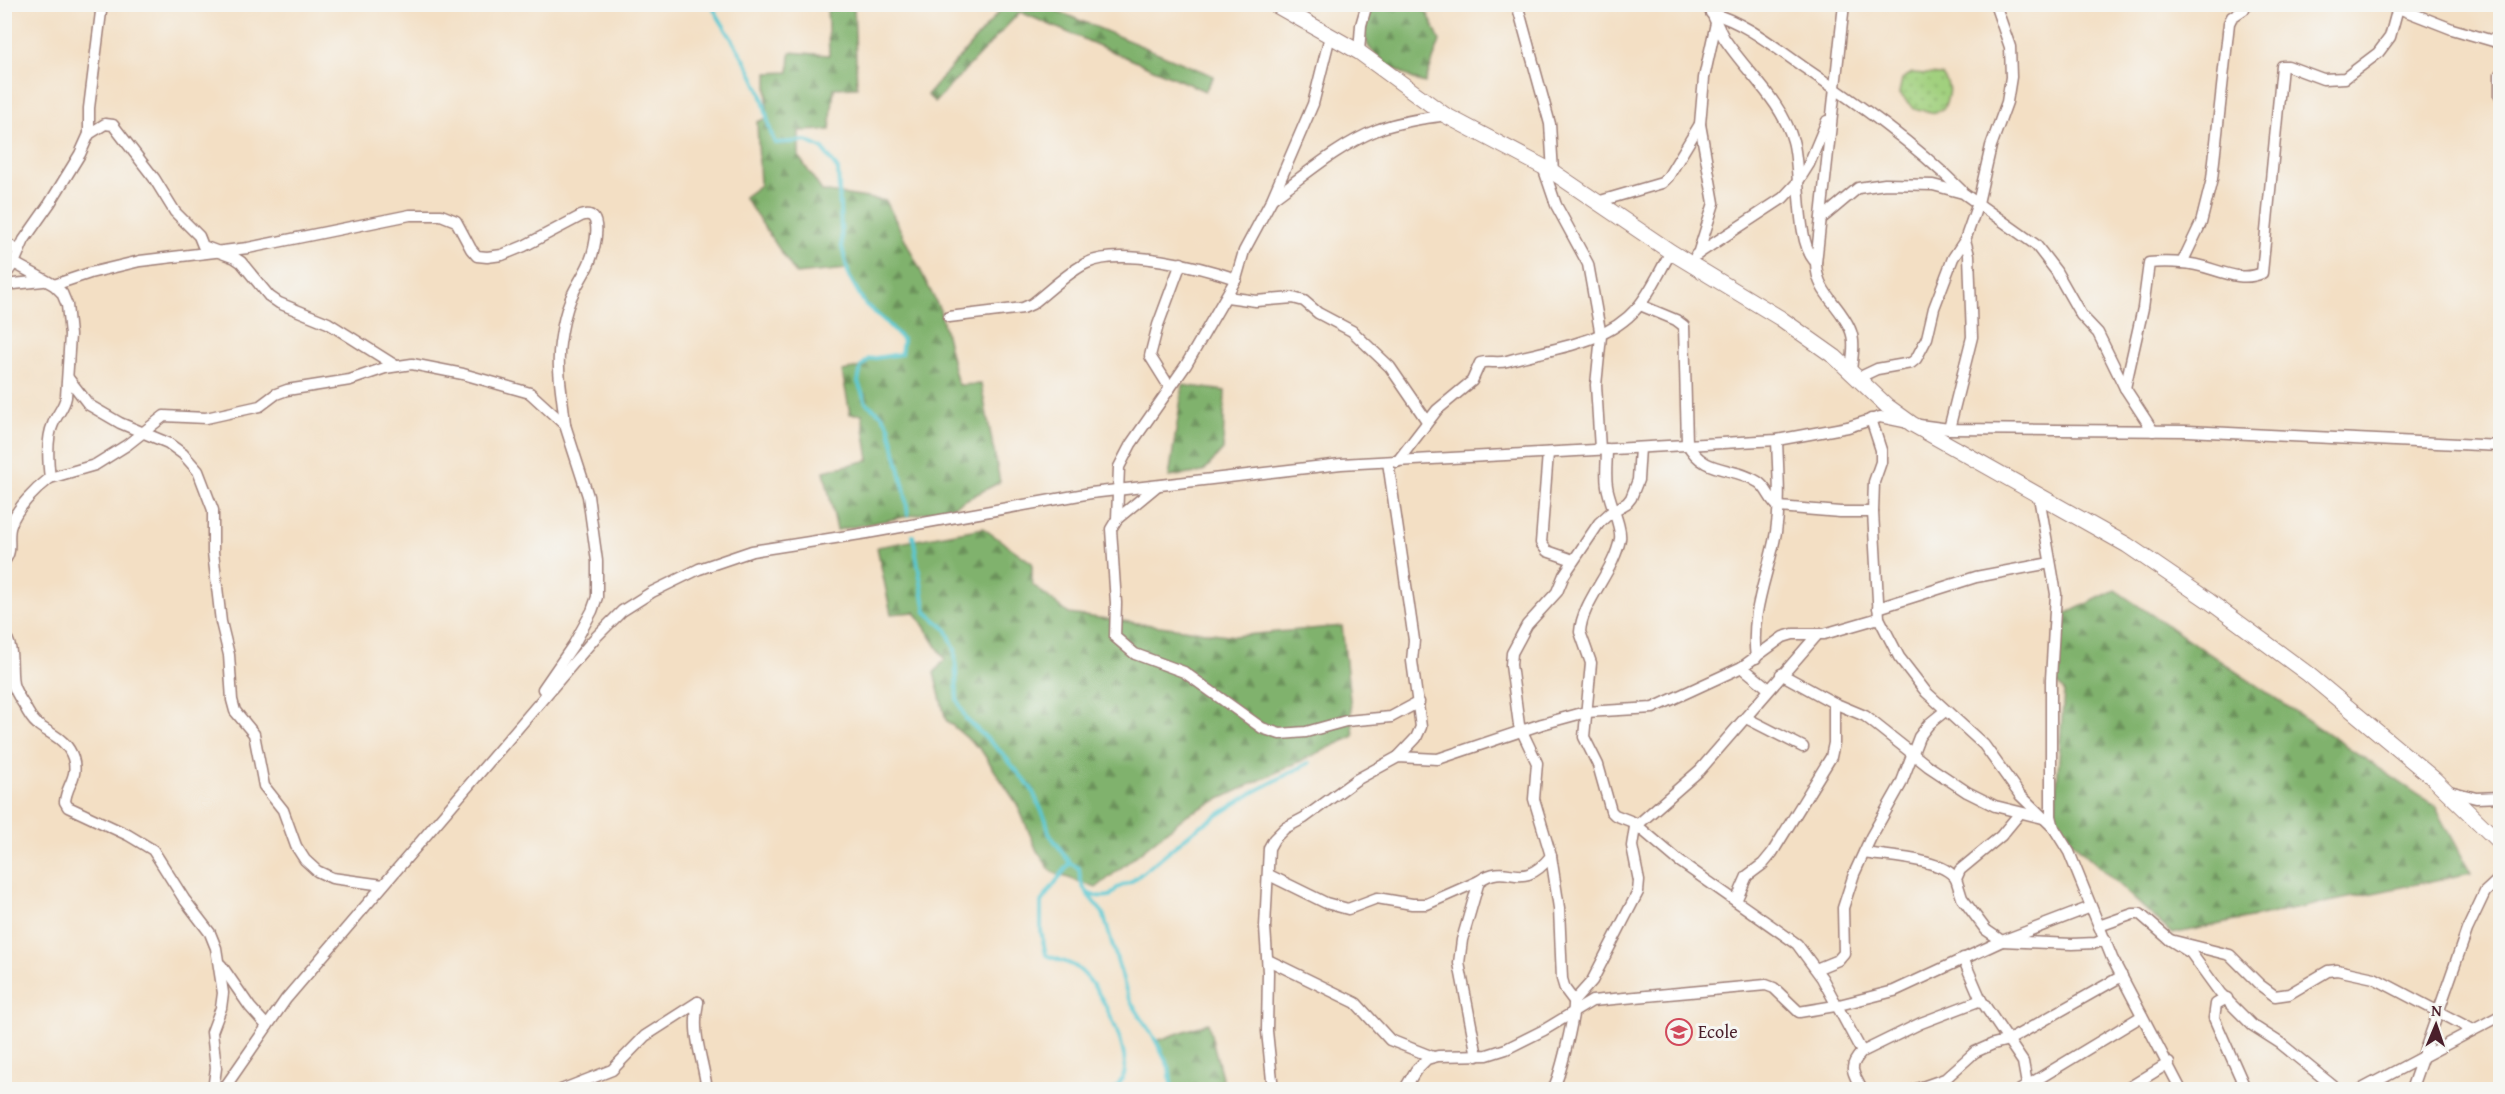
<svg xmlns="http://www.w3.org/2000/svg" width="2505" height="1094" font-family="'Gentium Book Plus',serif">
	<defs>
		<pattern id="grass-dots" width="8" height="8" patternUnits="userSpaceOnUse" patternTransform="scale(1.5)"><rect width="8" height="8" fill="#a1d07e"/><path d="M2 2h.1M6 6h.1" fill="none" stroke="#8cb26d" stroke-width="1.8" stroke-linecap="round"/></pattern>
		<pattern id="forest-firs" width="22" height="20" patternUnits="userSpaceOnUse" patternTransform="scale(1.5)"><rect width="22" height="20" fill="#80b26d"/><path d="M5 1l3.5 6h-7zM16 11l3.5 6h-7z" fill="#6b905a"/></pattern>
	</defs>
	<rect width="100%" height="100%" fill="#f6f6f2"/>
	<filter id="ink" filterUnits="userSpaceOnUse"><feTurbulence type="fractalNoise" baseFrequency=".0167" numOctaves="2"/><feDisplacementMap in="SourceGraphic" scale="12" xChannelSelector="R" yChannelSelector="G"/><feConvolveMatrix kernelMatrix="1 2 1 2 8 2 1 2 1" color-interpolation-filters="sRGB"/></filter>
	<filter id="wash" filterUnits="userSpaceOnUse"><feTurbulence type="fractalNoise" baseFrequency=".008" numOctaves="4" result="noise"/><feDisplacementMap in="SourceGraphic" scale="24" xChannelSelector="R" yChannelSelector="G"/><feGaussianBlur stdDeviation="1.35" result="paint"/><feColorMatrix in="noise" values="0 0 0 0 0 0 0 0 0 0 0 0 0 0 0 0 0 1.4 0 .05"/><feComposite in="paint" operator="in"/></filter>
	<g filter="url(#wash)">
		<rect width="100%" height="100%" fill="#f3dfc4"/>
		<path fill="url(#grass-dots)" stroke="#767854" stroke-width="1.5" d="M 1912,73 L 1942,75 C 1952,86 1949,95 1944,108 L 1935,113 L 1913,108 L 1899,93 L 1902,79 Z"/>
		<g fill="url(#forest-firs)" stroke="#65684c" stroke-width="1.5">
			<path d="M 1368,4 L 1419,5 L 1428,14 L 1440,41 L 1425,83 C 1411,80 1371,56 1367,43 C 1363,31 1366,16 1368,4 Z"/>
			<path d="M 827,5 L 854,5 L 857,87 L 834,88 L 830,130 L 799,131 L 799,157 L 822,191 L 886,201 L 940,310 L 958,385 L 981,384 L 1000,482 L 950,508 L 837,530 L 824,471 L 869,460 L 862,414 L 850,414 L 842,371 L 861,367 L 869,359 L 901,354 L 903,340 C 882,316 856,302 847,269 L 796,274 L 744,197 L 760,185 L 757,122 L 767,118 L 767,73 L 789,72 L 790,52 L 829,55 Z"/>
			<path d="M 1005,5 L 1043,5 L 1214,76 L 1205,91 L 1020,12 L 935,102 L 927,95 Z"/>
			<path d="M 1183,385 L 1225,391 L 1223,450 L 1203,472 L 1169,477 Z"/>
			<path d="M 983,528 L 1032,563 L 1032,584 L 1069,614 L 1235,636 L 1342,626 L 1354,736 L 1188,814 L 1096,888 L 1052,872 L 1037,851 L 1017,804 L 981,750 L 946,720 L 934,673 L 945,659 L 915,612 L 891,614 L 877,547 Z"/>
			<path d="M 2115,590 L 2435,806 L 2471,873 L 2172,934 L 2054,825 L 2064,691 L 2053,678 L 2059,617 Z"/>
			<path d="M 1208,1023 L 1225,1089 L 1172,1089 L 1169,1067 L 1156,1041 Z"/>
		</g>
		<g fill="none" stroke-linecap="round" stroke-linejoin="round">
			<g stroke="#5ac7d0" stroke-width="4">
				<path d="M 711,4 C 727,34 749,62 761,94 C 767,110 767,127 775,143 L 807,141 L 823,149 L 838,170 L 842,247 L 849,276 L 865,304 L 884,320 L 903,340 L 901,354 L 869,359 L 861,367 L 858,382 L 866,403 L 882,415 L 889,426 L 905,492 L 908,515"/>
				<path d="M 913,536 L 926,612 L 946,629 L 955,649 L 957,699 L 966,719 L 1002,753 L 1031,788 L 1046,820 L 1049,833 L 1070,863 L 1041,902 L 1041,931 L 1046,955 C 1055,959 1068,962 1076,967 C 1099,984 1124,1038 1125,1065 C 1126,1075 1121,1083 1114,1090"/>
				<path d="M 1070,863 L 1079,868 C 1080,891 1088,899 1110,896 L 1117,888 L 1131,882 L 1196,829 L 1254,792 L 1309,763"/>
				<path d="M 1088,895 L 1103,913 L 1128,997 L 1156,1041 L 1169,1067 L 1172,1090"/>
			</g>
		</g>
	</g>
	<g filter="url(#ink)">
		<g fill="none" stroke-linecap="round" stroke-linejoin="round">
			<defs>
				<g id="street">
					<path d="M 1517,4 L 1550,124 L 1553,172"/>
					<path d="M 1708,4 C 1713,16 1718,27 1724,38 C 1746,72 1782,101 1793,141 C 1801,167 1795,245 1816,262"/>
					<path d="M 1844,4 L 1816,263 C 1817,294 1839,303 1850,329 C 1856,342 1852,358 1851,371"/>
					<path d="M 2388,4 L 2452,29 L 2500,43"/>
					<path d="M 1711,13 C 1746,23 1773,46 1802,66 C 1858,104 1913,142 1961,190"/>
					<path d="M 1330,36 L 1313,104 L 1272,199 L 1244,251 L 1236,279 L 1186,365 L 1131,444 L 1119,467 L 1117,519 L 1111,529 L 1116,603 L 1115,637 L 1135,654 L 1184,672 L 1262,728 L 1280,734 L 1306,732 L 1346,721 L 1391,717 L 1419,702"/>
					<path d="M 1359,52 L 1361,25 L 1367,4"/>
					<path d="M 2500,74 L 2500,96"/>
					<path d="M 89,134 L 105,124 L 113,125 L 154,178 L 175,212 L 199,236 L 203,246 L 235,258 L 241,262 L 269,296 L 279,303 L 328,323 L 396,366"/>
					<path d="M 1543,167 L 1556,205 L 1588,264 L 1601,336 L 1596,385 L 1600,449"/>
					<path d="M 1273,198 C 1306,174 1339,145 1377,130 C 1399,121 1423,119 1445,115"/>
					<path d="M 1597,202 L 1662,183 L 1668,177 L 1700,124"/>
					<path d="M 1821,219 L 1858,188 L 1885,184 L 1933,185 L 1963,193 L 2036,245 L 2056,271 L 2081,315 L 2098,333 L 2125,388 L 2153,431"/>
					<path d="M 4,242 L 19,251"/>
					<path d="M 1698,254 L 1714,203 L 1700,124 L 1704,78 L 1716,23"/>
					<path d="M 1696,255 L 1783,198 L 1797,183 L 1809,164 L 1827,121"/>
					<path d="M 2182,263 L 2201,223 L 2212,179 L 2229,23 L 2232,17 L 2244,9 L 2245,4"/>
					<path d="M 4,277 L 14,263 L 24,240 L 50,203 L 80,154 L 89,134 L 89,108 L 102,4"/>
					<path d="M 4,285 L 43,281"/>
					<path d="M 54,285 L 90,273 L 140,261 L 248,248 L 410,215 L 441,215 L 456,221 L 471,249 L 477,256 L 487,257 L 502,255 L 524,246 L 581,216 C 605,207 595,249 590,261 C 585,274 576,285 571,298 C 565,312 562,328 560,343 C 556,369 563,398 565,425"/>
					<path d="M 1227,297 L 1256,301 L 1293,298 L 1304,301 L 1318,313 L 1352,331 L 1390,367 L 1427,421"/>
					<path d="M 1640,305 L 1676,320 L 1684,326 L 1687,443 C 1704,476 1733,465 1758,482 C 1768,488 1769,500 1779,507 L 1840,512 L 1873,512"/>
					<path d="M 949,317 L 1023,308 L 1032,304 C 1048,292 1069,271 1087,263 C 1121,247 1202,267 1236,279"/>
					<path d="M 68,378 L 89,405 L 120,423 L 168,443 L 183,454 L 198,471 L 213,510 L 213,552 L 221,622 L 229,655 L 232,700 L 235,711 L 254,734 L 264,786 L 283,810 L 296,846 L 305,860 L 317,871 L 332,878 L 383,885"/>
					<path d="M 1858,378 L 1877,369 L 1911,363 L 1916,359 L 1927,338 L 1934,308 L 1953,258 L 1965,240"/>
					<path d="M 1170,388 L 1150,356 L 1158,325 L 1181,263"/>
					<path d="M 2125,388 L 2143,308 L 2149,263 C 2157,262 2174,262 2182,263 C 2209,263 2236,285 2262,273 L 2282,66 L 2288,66 L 2323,79 L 2345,78 L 2378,53 L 2390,37 L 2399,4"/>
					<path d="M 1871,419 L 1881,450 L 1881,462 L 1874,482 L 1873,512 L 1879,618 L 1899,657 L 1926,692 L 1984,745 L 2020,795 L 2054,828"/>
					<path d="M 1919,425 L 1949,429 L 2188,431 L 2500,446"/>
					<path d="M 1949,429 L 1972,337 L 1969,255 L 1965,240 L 1978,203 L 1991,146 L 2007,102 L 2011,77 L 2010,47 L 1995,4"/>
					<path d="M 1607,449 C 1607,461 1605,474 1607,486 C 1609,501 1622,527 1620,539 C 1614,572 1582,601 1580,632 L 1591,663 L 1584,737 L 1598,765 L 1611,811 L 1615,815 L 1633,822 L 1679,861 L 1797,944 L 1822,978 L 1862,1052 C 1847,1068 1853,1072 1862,1090"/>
					<path d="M 1548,453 L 1541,543 L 1547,551 L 1573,560"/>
					<path d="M 1388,462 L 1414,640 L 1412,661 L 1421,727 L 1416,738 L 1398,757"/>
					<path d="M 1397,462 L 1437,410 L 1472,381 L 1480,363 C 1488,360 1497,364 1507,361 C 1551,348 1605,345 1637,308 C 1651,292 1660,270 1671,252"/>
					<path d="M 50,478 L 95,465 L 127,445 L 164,416 L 206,418 L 260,406 L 276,394 L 287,390 L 350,380 L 385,368 L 412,364 L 463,374 L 530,393 L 565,425 L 588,496 L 597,561 L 597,597 L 592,611 L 574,644 L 543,689"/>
					<path d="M 2039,497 L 2056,594 L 2051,679 L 2051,816 L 2054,828 L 2069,852 L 2112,958 L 2181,1090"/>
					<path d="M 1117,519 L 1157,486"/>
					<path d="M 4,561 C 14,550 6,538 11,525 C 16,508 36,489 50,478 C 48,462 46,439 53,424 C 57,414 64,408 66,397 L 70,335 L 67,305 L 62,293 L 54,285 L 14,263"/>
					<path d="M 1878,608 L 1976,577 L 2050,563"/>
					<path d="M 4,634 C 15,648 10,667 13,684 C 15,691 20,699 24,705 C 27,711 31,719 37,724 C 51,735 67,739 73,758 C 79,778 66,785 65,802 L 68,807 L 128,835 L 153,850 L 184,899 L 210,933 L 216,948 L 223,993 L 221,1008 L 212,1032 L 216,1068 L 213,1090"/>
					<path d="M 1756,658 C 1750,610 1768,577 1776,532 C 1781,501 1778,471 1777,440"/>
					<path d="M 1742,667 L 1769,689"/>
					<path d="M 1781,674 L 1834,703 L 1865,716 L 1928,766 L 1967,792 L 1995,806 L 2043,818"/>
					<path d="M 1746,718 L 1803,747"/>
					<path d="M 2449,791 L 2476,798 L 2500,797"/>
					<path d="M 2020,813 L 2001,836 L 1960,870 L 1956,879 L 1962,898 L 1986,930 L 2002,941 L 2072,944 L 2096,943 L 2105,939"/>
					<path d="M 1864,853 C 1888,857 1942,858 1956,879"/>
					<path d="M 1269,875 L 1326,903 L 1348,909 L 1377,898 L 1412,904 L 1427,904 L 1479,881"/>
					<path d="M 1736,901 L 1747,876 L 1763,864 L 1772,853 L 1831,757 L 1834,743 L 1834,703"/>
					<path d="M 2099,926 L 2133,914 L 2140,914 L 2170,940 L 2191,953 L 2220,993 L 2252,1025 L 2280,1043 L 2338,1090"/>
					<path d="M 2170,940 L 2230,955 L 2260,985 L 2275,996 L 2289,994 L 2328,971 L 2337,970 L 2374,978 L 2473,1030"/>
					<path d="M 1963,958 L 1981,1000 L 2023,1062 L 2028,1090"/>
					<path d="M 1268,960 L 1356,1003 L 1390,1040 L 1433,1057"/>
					<path d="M 221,965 L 250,1007 L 267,1026"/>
					<path d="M 1816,969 L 1838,960 L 1844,953 L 1843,908 L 1854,874 L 1871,837 L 1901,784 L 1919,737 L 1929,724 L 1945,711"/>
					<path d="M 2227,998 L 2216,1004 L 2214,1018 L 2246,1090"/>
					<path d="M 1574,1001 L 1565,989 L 1562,979 L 1559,908 L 1551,856 L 1534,799 L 1537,763 L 1519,725 L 1511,665 L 1512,653 L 1527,625 L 1557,592 L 1564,575 L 1599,523 L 1610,513 L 1627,503 L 1631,498 L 1638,480 L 1640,448"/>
					<path d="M 698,1002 C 691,1036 703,1057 707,1090"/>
					<path d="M 1862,1052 L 1921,1023 L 1981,1000"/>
					<path d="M 1477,1056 L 1459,963 L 1462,940 L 1479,881 C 1510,859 1519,895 1551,856"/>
					<path d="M 223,1090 L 286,999 L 594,639 L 622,611 L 652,592 L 699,569 L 752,551 L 867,533 L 1091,493 L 1341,464 L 1777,440 L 1848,427 L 1880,417 L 1904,422"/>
					<path d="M 561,1090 L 612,1070 L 645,1036 L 698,1002"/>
					<path d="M 1273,1090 L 1267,1031 L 1268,972 L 1265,927 L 1269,848 L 1274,839 L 1285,828 L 1304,818 L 1356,780 L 1398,757 L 1438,759 L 1542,724 L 1586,712 L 1653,708 L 1742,667 L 1783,637 L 1793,634 L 1824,634 L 1879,618"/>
					<path d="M 1404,1090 L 1416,1070 L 1427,1059 L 1438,1056 L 1487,1055 L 1506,1049 L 1544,1030 L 1592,1001 L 1766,985 L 1774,988 L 1799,1012 L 1835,1006 L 1894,991 L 2002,941 L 2091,907"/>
					<path d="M 1552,1090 C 1560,1080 1575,1014 1574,1001 L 1592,981 L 1638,892 L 1639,881 L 1632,846 L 1635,827 L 1700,770 L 1818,634"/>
					<path d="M 1914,1090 L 1945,1079 L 1975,1052 L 1993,1044 L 2009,1040 L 2122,976"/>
					<path d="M 2020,1090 L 2142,1016"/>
					<path d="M 2125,1090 L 2169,1063"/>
					<path d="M 2360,1090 L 2500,1016"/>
					<path d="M 2411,1090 L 2467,930 L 2485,892 L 2500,878"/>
				</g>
				<path id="secondary" d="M 1274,4 L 1359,52 L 1445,115 L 1553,172 L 1671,252 L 1780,318 L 1835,357 L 1887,406 L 1912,424 L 2127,545 L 2209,601 L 2308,674 L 2434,779 L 2500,843"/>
			</defs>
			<use href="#street" stroke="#9e7f78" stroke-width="13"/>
			<use href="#secondary" stroke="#9e7f78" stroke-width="17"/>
			<use href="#street" stroke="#fff" stroke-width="10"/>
			<use href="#secondary" stroke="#fff" stroke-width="15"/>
		</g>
	</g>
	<defs>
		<symbol id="school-ring" viewBox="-11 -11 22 22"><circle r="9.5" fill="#f6f6f2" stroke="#d1495b" stroke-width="1.5"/><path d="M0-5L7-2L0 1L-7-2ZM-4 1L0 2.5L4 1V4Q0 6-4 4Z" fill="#d1495b"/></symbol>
	</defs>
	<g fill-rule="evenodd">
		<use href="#school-ring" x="1664" y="1017" width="30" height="30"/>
	</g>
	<g text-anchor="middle" stroke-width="6" stroke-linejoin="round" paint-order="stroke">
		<g font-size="18" fill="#4a1f2b" stroke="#f6f6f2" text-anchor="start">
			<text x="1698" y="1038">Ecole</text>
		</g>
	</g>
	<rect width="2505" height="1094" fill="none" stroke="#f6f6f2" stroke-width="24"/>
	<g transform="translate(2436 1025) rotate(2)" stroke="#f6f6f2" stroke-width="4.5" paint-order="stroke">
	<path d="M0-4.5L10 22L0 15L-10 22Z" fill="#4a1f2b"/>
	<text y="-9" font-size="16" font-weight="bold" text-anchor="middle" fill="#4a1f2b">N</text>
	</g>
</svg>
